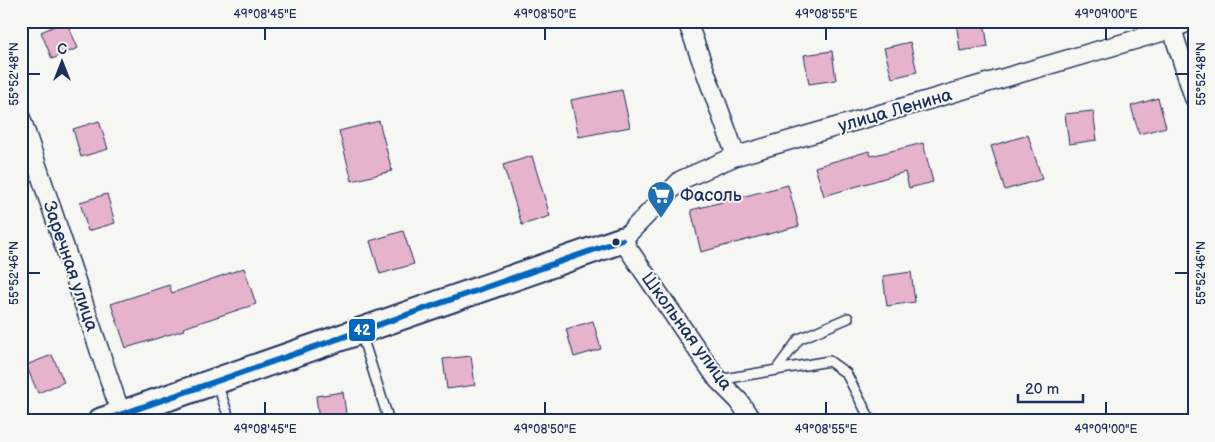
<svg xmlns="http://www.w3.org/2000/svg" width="1215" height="442" font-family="'Balsamiq Sans',sans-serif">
	<rect width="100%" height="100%" fill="#f6f6f2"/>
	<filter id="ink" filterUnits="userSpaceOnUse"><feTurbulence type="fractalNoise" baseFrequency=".02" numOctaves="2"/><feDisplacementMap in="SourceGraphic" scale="10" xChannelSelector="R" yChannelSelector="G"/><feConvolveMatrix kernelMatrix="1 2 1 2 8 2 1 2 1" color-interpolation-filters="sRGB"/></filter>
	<g filter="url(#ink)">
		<g fill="#e7b2cc" stroke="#1b2f5e">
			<path d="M 66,21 L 78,48 L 52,59 L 41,32 Z"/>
			<path d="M 956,21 L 984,21 L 988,47 L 960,51 Z"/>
			<path d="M 910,42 L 917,72 L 892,78 L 884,48 Z"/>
			<path d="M 832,51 L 836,80 L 809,84 L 804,55 Z"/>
			<path d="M 622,90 L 630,127 L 579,137 L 571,100 Z"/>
			<path d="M 1158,98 L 1166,127 L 1139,134 L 1131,106 Z"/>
			<path d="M 1093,111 L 1097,140 L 1069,144 L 1065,114 Z"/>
			<path d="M 99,121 L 108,149 L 81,157 L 73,129 Z"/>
			<path d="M 379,121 L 392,171 L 352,181 L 339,131 Z"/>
			<path d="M 1028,135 L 1042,179 L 1005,190 L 991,146 Z"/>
			<path d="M 923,143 L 933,182 L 909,188 L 905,172 L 824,196 L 815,167 L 869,151 L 871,156 Z"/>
			<path d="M 532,156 L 550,216 L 522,225 L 503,165 Z"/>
			<path d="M 788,185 L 799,226 L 701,252 L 691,210 Z"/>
			<path d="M 107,194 L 115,223 L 88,231 L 80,202 Z"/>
			<path d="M 403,231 L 414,264 L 380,274 L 370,241 Z"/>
			<path d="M 244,268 L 256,304 L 183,328 L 184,330 L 126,348 L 111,304 L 169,285 L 172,293 Z"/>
			<path d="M 911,272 L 915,302 L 887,306 L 883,276 Z"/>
			<path d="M 593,321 L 601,349 L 574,357 L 566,329 Z"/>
			<path d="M 52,355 L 64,382 L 38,393 L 26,365 Z"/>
			<path d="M 471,356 L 475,385 L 447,389 L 443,359 Z"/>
			<path d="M 343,392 L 347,421 L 319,421 L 316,396 Z"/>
		</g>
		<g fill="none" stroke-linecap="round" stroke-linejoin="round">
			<defs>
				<g id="lane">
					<path d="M 361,333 L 389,421"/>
					<path d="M 776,370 L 799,339 L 848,318"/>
					<path d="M 718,380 L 829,361 L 846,373 L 871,421"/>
					<path d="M 217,383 L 230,421"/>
				</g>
				<g id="street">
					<path d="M 687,21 L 736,156"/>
					<path d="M 1172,29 L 1194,98"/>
					<path d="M 21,118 L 121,414"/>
					<path d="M 752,421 L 739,401 L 718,380 L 622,240 L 681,180 L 736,156 L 1172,29 L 1191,21"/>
				</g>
				<path id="secondary" d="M 101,421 L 622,240"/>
			</defs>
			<use href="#lane" stroke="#1b2f5e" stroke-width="12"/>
			<use href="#street" stroke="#1b2f5e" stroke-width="21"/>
			<use href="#secondary" stroke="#1b2f5e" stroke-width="29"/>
			<use href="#lane" stroke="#f6f6f2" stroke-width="9"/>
			<use href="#street" stroke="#f6f6f2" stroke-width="18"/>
			<use href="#secondary" stroke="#f6f6f2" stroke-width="25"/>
			<defs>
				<path id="bus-1" d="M 102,421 L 622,240"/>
			</defs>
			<use href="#bus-1" stroke="#f6f6f2" stroke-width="10"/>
			<use href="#bus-1" stroke="#0065bd" stroke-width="6"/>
		</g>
	</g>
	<path fill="none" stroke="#1b2f5e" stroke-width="2" d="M 265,28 L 265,40M 545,28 L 545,40M 826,28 L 826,40M 1106,28 L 1106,40M 28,74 L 40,74M 1175,74 L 1188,74M 28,273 L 40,273M 1175,273 L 1188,273M 265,402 L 265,414M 545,402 L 545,414M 826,402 L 826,414M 1106,402 L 1106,414"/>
	<defs>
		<symbol id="supermarket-pin" viewBox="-11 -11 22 30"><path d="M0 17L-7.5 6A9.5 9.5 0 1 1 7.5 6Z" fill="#1f6fb2" stroke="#f6f6f2"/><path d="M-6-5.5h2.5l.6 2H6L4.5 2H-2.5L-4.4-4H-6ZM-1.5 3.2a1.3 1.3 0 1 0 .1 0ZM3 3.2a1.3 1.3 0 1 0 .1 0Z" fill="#fff"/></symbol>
	</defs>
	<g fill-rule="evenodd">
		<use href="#supermarket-pin" x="645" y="179" width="32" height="43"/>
	</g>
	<circle fill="#1b2f5e" stroke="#f6f6f2" stroke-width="2" cx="616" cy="242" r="4.5"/>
	<g text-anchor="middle" stroke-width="4" stroke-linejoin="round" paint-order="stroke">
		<g font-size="18" fill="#1b2f5e" stroke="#f6f6f2">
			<text transform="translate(895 110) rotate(-16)" y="6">улица Ленина</text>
			<text transform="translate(71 266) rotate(71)" y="6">Заречная улица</text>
			<text transform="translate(687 331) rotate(54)" y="6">Школьная улица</text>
		</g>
		<g font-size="18" fill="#1b2f5e" stroke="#f6f6f2" text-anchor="start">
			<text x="680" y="201">Фасоль</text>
		</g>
	</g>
	<rect stroke="#f6f6f2" stroke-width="2" x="348" y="318" width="28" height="24" rx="5" fill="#0065bd"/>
	<g font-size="14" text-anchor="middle" font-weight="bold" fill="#fff">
		<text x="362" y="335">42</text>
	</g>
	<rect width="1215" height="442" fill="none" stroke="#f6f6f2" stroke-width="55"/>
	<g transform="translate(62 62)" stroke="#f6f6f2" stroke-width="4" paint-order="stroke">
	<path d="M0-4L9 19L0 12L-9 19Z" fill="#1b2f5e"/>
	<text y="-8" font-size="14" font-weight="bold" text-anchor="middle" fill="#1b2f5e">С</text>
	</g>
	<path d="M1018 394v8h65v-8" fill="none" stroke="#1b2f5e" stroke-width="2.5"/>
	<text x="1025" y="394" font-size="15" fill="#1b2f5e" stroke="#f6f6f2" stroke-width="4" paint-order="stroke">20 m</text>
	<rect x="28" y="28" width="1160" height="386" fill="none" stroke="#1b2f5e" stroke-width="2"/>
	<g font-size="12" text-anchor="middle" fill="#1b2f5e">
		<text x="265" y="18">49°08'45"E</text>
		<text x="545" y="18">49°08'50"E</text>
		<text x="826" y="18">49°08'55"E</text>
		<text x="1106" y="18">49°09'00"E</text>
		<text transform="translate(14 74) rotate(-90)" y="4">55°52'48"N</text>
		<text transform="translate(1201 74) rotate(-90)" y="4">55°52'48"N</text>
		<text transform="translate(14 273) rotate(-90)" y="4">55°52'46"N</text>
		<text transform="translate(1201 273) rotate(-90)" y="4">55°52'46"N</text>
		<text x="265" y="433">49°08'45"E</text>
		<text x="545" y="433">49°08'50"E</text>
		<text x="826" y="433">49°08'55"E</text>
		<text x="1106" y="433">49°09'00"E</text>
	</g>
</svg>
